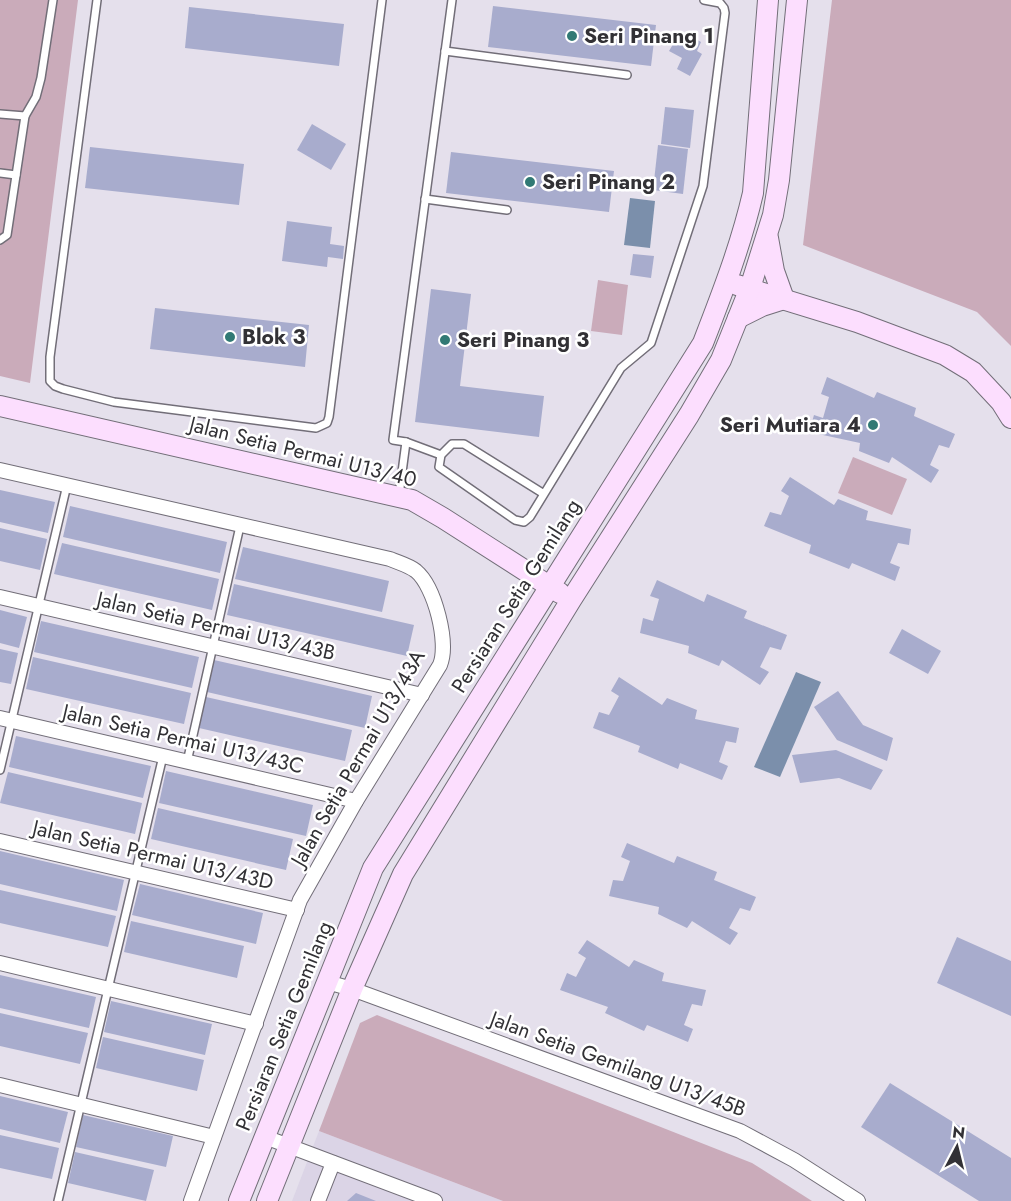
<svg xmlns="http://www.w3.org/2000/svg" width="1011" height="1201" font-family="Jost,sans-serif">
	<rect width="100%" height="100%" fill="#e5e0ec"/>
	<path fill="#dbd4e6" d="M 319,1131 L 503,1201 L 292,1201 Z"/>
	<g fill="#caabba">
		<path d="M 0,0 L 78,0 L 30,383 L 0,376 Z"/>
		<path d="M 832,0 L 1011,0 L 1011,346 L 977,312 L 803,245 Z"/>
		<path d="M 598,280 L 628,285 L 622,335 L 591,331 Z"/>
		<path d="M 853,457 L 907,479 L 892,515 L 838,493 Z"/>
		<path d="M 377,1015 L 752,1163 L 812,1201 L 503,1201 L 319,1131 L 360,1023 Z"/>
	</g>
	<g fill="#7b8fab">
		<path d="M 630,198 L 655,201 L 650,248 L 624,245 Z"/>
		<path d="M 796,672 L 821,682 L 780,777 L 754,767 Z"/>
	</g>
	<g fill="#a8accd">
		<path d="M 493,6 L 656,25 L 651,66 L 488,47 Z"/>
		<path d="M 189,7 L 344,24 L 339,66 L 185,48 Z"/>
		<path d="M 681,31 L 701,42 L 697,51 L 702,54 L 690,76 L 677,69 L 682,58 L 669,51 Z"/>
		<path d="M 665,107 L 694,110 L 690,148 L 661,144 Z"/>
		<path d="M 312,124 L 346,144 L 331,170 L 297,150 Z"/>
		<path d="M 658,145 L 688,149 L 683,194 L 653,190 Z"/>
		<path d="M 90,147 L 244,164 L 239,205 L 85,188 Z"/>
		<path d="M 451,152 L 614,171 L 609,212 L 446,193 Z"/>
		<path d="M 287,221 L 332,227 L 330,244 L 344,246 L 343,259 L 328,257 L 327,267 L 282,261 Z"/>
		<path d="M 633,254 L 654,256 L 651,278 L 630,275 Z"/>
		<path d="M 431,289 L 471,294 L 460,386 L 544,396 L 539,437 L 415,422 Z"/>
		<path d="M 155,308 L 309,325 L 305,367 L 150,349 Z"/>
		<path d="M 827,377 L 874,398 L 877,392 L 916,408 L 914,416 L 955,434 L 949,448 L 939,445 L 930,465 L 939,470 L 931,483 L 892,457 L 889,463 L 859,451 L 860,443 L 809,432 L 814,415 L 823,418 L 829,397 L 821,394 Z"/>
		<path d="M 790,477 L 834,505 L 838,499 L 868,511 L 866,520 L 911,529 L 909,545 L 898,543 L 890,563 L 900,567 L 895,581 L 852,563 L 849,569 L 809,553 L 811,545 L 764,526 L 770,512 L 781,515 L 789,496 L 781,491 Z"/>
		<path d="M 0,490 L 55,502 L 48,533 L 0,522 Z"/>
		<path d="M 70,506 L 227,542 L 220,573 L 63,537 Z"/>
		<path d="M 0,528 L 47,539 L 40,570 L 0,561 Z"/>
		<path d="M 62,543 L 219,579 L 212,610 L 54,574 Z"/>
		<path d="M 243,547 L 389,581 L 382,612 L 235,579 Z"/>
		<path d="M 657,580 L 704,602 L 707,594 L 747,611 L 744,618 L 787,635 L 781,650 L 770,647 L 760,667 L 769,672 L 760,685 L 722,660 L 719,666 L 688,653 L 689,646 L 640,633 L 643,618 L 653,621 L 659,599 L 650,596 Z"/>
		<path d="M 234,584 L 414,625 L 407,656 L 227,615 Z"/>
		<path d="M 0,610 L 27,617 L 19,648 L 0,643 Z"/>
		<path d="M 41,621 L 199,657 L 192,688 L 34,652 Z"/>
		<path d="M 902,629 L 941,651 L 928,674 L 889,653 Z"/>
		<path d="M 0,649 L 18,653 L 11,684 L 0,682 Z"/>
		<path d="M 33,657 L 191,693 L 184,724 L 26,689 Z"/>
		<path d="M 214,660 L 372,696 L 365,728 L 207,692 Z"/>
		<path d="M 619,677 L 662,705 L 667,698 L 697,710 L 695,719 L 739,728 L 736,743 L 726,741 L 719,762 L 728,766 L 722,780 L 680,763 L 678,769 L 638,752 L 640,746 L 593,728 L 599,712 L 609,715 L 619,696 L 611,691 Z"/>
		<path d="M 838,691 L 863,725 L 893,738 L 887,761 L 837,740 L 814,707 Z"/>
		<path d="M 206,697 L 352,730 L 345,761 L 199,728 Z"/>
		<path d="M 16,736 L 151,766 L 143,798 L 9,767 Z"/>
		<path d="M 836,750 L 883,770 L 871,790 L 839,778 L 800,783 L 792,755 Z"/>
		<path d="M 166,771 L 313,805 L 306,836 L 159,803 Z"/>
		<path d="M 8,772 L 142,803 L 135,834 L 0,803 Z"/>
		<path d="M 158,808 L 293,839 L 286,870 L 151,839 Z"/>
		<path d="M 627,843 L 674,863 L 677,856 L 717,872 L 714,880 L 756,897 L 750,911 L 740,908 L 729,928 L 738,933 L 730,945 L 692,921 L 687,928 L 658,914 L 659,907 L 609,896 L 613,880 L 623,881 L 630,861 L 621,857 Z"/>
		<path d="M 0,851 L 124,880 L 117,911 L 0,884 Z"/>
		<path d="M 140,884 L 263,913 L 256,944 L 132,915 Z"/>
		<path d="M 0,890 L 116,916 L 108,947 L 0,923 Z"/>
		<path d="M 131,921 L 244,946 L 237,978 L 124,952 Z"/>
		<path d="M 957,937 L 1011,961 L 1011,1016 L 937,983 Z"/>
		<path d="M 587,940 L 629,967 L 634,960 L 664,973 L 662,981 L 706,990 L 702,1006 L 692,1004 L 684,1025 L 693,1029 L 688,1042 L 647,1025 L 644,1031 L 605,1013 L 608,1007 L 560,990 L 567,973 L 576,977 L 586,958 L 578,953 Z"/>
		<path d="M 0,975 L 96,997 L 89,1028 L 0,1008 Z"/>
		<path d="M 111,1001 L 212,1024 L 205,1055 L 104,1032 Z"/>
		<path d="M 0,1013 L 88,1033 L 80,1064 L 0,1046 Z"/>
		<path d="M 103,1037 L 204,1060 L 197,1091 L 96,1068 Z"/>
		<path d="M 890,1083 L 1011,1158 L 1011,1201 L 979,1201 L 861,1127 Z"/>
		<path d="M 0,1096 L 68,1112 L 60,1143 L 0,1129 Z"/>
		<path d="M 83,1115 L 173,1136 L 166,1167 L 76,1147 Z"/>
		<path d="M 0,1135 L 59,1148 L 52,1179 L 0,1168 Z"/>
		<path d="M 75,1152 L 154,1170 L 146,1201 L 68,1183 Z"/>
		<path d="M 356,1193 L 376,1201 L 347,1201 Z"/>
	</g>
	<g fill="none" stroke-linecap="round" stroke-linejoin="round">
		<defs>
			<g id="lane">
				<path d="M 97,0 L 50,357 L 50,381 L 55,386 L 63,389 L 114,402 L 316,428 L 327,423 L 329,417 L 382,0"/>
				<path d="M 445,51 L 627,75"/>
				<path d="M 0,114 L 25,116 L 36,97 L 41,78 L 53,0"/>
				<path d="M 0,173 L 16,175"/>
				<path d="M 425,199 L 507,210"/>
				<path d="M 0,240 L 7,235 L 25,116"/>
				<path d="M 441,455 L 406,442 L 393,440 L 452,0"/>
				<path d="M 544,494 L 464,444 L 452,444 L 441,455 L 439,467 L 515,520 L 524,522 L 530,517 L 621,368 L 651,343 L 703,186 L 725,13 L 724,8 L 720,3 L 704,0"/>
				<path d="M 399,495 L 406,442"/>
				<path d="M 187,762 L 240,526"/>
				<path d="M 0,770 L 67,485"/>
				<path d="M 58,1201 L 163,756"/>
			</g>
			<g id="street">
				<path d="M 0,470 L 390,559 C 399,563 408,565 416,571 C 435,587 449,643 440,665 L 356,801 L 300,900 L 191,1201"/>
				<path d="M 0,597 L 422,695"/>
				<path d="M 0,718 L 356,801"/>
				<path d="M 0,841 L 297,910"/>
				<path d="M 0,963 L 256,1024"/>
				<path d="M 327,982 L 352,989 L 740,1131 L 794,1160 L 858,1201"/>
				<path d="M 0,1085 L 214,1137"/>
				<path d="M 265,1137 L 435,1201"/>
				<path d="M 318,1201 L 333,1163"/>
			</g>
			<g id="secondary">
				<path d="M 768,238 L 774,271 L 784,299"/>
				<path d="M 737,285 L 857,322 L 945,355 L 973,372 L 1001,402 L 1011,418"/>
				<path d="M 738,318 L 762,306 L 784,299"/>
				<path d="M 0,406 L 412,500 L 443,518 L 560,593"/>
				<path d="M 239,1201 L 373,868 L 703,343 C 722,294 741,245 753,193 L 768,0"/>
				<path d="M 267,1201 L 352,989 L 403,874 L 571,600 L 689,415 L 721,360 L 750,288 L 773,215 L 779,180 L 797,0"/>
			</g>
		</defs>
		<use href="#lane" stroke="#726e78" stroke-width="10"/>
		<use href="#street" stroke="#726e78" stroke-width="16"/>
		<use href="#secondary" stroke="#726e78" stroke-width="22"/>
		<use href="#lane" stroke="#fff" stroke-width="7"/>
		<use href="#street" stroke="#fff" stroke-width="14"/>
		<use href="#secondary" stroke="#fcdefe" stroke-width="20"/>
	</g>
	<g fill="#317974" stroke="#fff" stroke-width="2">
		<circle cx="572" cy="36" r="6"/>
		<circle cx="530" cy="182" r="6"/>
		<circle cx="230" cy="337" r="6"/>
		<circle cx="445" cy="340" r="6"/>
		<circle cx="873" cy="425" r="6"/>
	</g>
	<g text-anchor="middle" stroke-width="5" stroke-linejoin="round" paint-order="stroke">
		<g font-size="21" font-weight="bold" fill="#323135" stroke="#fff" text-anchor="start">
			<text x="584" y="43">Seri Pinang 1</text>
			<text x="542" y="189">Seri Pinang 2</text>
			<text x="242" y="344">Blok 3</text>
			<text x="457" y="347">Seri Pinang 3</text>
			<text x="861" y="432" text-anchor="end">Seri Mutiara 4</text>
		</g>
		<g font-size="21" fill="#323135" stroke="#fff">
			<text transform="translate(303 452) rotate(14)" y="7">Jalan Setia Permai U13/40</text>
			<text transform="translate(516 596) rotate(-58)" y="7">Persiaran Setia Gemilang</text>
			<text transform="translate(216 626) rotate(13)" y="7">Jalan Setia Permai U13/43B</text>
			<text transform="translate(183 739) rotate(13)" y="7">Jalan Setia Permai U13/43C</text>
			<text transform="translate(358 758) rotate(-60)" y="7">Jalan Setia Permai U13/43A</text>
			<text transform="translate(153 855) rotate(13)" y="7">Jalan Setia Permai U13/43D</text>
			<text transform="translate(284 1026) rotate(-68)" y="7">Persiaran Setia Gemilang</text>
			<text transform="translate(618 1064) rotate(20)" y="7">Jalan Setia Gemilang U13/45B</text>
		</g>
	</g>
	<g transform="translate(957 1147) rotate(7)" stroke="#ffffff" stroke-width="4.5" paint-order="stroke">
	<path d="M0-4.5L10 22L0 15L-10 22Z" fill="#323135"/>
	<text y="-9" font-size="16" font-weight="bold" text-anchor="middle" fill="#323135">N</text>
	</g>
</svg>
